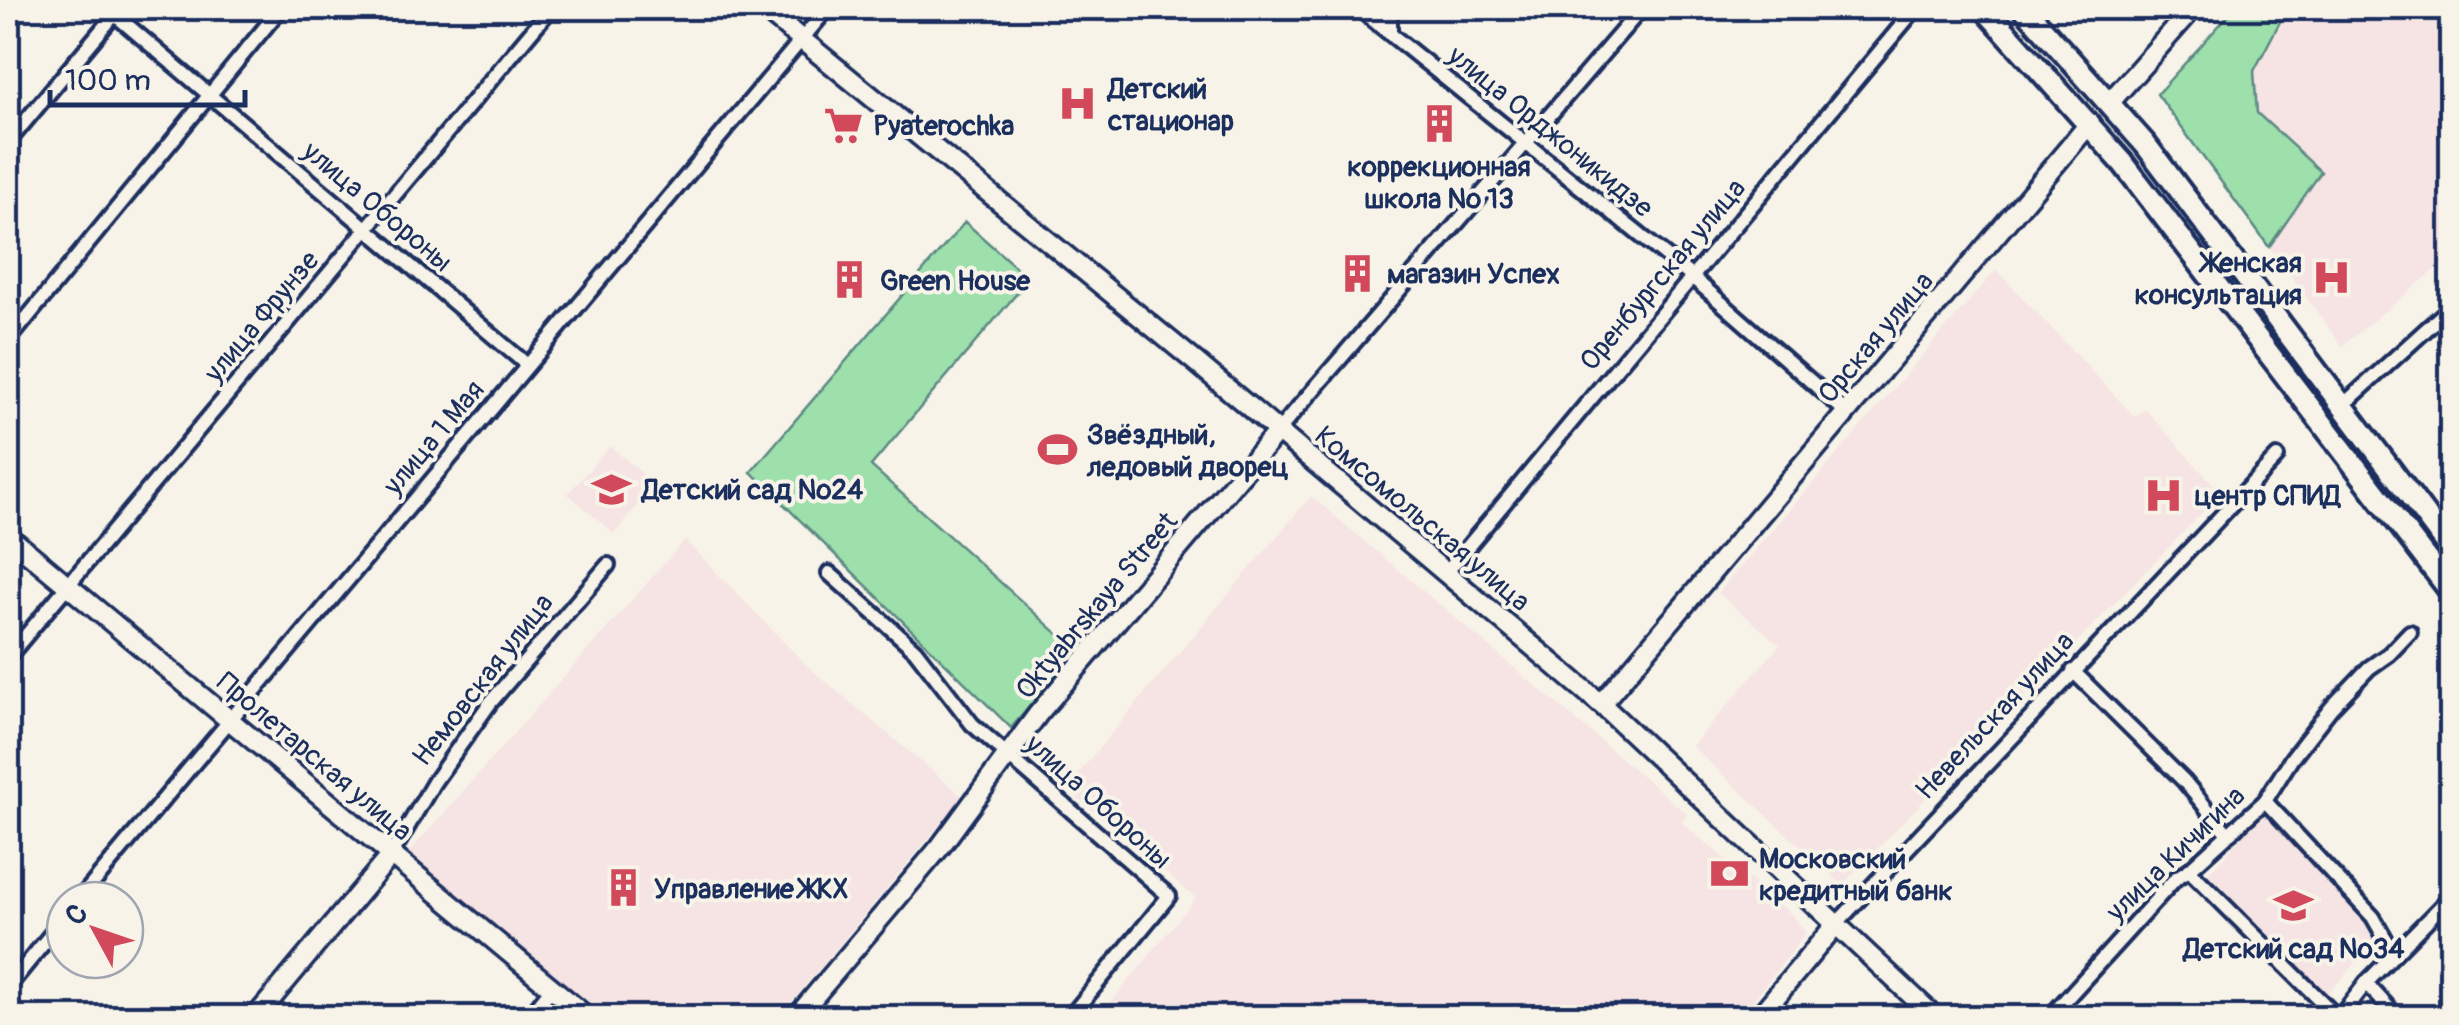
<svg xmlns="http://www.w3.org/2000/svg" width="2459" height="1025" font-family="Pangolin,sans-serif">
	<rect width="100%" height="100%" fill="#f7f3e8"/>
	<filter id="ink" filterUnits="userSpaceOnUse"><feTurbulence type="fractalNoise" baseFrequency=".01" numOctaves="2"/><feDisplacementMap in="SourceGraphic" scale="20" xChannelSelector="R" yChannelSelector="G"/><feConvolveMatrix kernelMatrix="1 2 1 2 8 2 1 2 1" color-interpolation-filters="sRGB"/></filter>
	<g filter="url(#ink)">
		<g fill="#f6e3e3">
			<path d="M 2233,8 L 2451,8 L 2451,257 L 2342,346 L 2157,94 Z"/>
			<path d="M 1996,270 L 2135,417 L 2145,409 L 2221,493 L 1842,885 L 1692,746 L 1780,645 L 1718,593 Z"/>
			<path d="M 610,446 L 655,484 L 614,534 L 568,494 Z"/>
			<path d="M 1311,496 L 1687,814 L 1681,822 L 1792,915 L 1806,933 L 1740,1017 L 1099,1017 L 1196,898 L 1066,788 Z"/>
			<path d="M 685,540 L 807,666 L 963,797 L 779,1017 L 601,1017 L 406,856 Z"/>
			<path d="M 2265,812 L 2380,937 L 2325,996 L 2207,875 Z"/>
		</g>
		<g fill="#9de0ab" stroke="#5c8884" stroke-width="2.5">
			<path d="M 2235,8 L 2278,8 L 2284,14 L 2254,71 L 2257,113 L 2321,172 L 2269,247 L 2157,94 Z"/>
			<path d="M 965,222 L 1029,279 L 871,466 L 1077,651 L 1011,728 L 751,472 Z"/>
		</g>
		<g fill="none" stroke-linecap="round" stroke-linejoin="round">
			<defs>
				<g id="street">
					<path d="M 107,8 L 526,364"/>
					<path d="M 1358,8 L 1692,277 L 1847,413"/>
					<path d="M 1390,33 L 1390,8"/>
					<path d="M 8,142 L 119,9"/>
					<path d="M 8,341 L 281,8"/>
					<path d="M 2341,407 L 2452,306"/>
					<path d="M 1278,431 L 1642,8"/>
					<path d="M 829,573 L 915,650 L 972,724 L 1169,896 L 1069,1018"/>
					<path d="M 1446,573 L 1916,8"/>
					<path d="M 8,657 L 551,8"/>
					<path d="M 2073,671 L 2184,781 L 2228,834"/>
					<path d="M 2265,801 L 2373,917 L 2394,954"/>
					<path d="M 391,855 L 434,782 L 490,703 L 608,565"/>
					<path d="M 2189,870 L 2338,1018"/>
					<path d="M 79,900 L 828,8"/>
					<path d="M 1837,923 L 2277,457"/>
					<path d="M 2366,983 L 2398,1018"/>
					<path d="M 8,987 L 65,917"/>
					<path d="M 528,1018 L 552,988"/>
					<path d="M 2049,1018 L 2176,878 L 2189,870 L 2265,801 L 2292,758 L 2331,708 L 2369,668 L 2389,654 L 2410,632"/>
					<path d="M 2339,1018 L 2366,983 L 2452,895"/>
				</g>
				<g id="secondary">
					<path d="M 763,8 L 1197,363 L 1601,704 L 1936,1018"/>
					<path d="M 2110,102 L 2193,8"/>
					<path d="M 8,536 L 588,1018"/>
					<path d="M 1601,704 L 2090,123"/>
					<path d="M 255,1018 L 391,855"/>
					<path d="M 796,1018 L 940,847 L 1038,714 L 1278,431"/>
					<path d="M 1758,1018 L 1837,923"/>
				</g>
				<g id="primary">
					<path d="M 1984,8 L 2123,163 L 2452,593"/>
					<path d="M 2024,8 L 2145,144 L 2452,551"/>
				</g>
			</defs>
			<use href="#street" stroke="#1b2f5e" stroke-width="20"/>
			<use href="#secondary" stroke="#1b2f5e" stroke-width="25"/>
			<use href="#primary" stroke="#1b2f5e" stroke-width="28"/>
			<use href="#street" stroke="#f7f3e8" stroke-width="12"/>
			<use href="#secondary" stroke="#f7f3e8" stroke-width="18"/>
			<use href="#primary" stroke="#f7f3e8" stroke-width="20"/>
		</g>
	</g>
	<defs>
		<symbol id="hospital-bare" viewBox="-9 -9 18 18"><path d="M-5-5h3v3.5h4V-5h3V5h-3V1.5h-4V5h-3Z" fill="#d1495b" stroke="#f7f3e8" stroke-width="2.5" paint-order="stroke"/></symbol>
		<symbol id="building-bare" viewBox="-9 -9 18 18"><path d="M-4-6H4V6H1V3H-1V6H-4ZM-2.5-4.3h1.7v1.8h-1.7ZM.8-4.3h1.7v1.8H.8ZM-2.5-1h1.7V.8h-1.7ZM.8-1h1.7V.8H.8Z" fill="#d1495b" stroke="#f7f3e8" stroke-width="2.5" paint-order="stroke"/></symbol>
		<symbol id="supermarket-bare" viewBox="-9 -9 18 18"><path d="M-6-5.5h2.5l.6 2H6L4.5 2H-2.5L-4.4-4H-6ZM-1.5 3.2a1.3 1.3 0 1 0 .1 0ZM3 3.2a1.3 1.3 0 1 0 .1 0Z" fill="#d1495b" stroke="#f7f3e8" stroke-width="2.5" paint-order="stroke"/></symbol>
		<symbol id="stadium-bare" viewBox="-9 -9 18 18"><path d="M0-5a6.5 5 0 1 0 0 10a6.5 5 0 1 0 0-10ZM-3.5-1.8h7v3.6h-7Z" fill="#d1495b" stroke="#f7f3e8" stroke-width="2.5" paint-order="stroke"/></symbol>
		<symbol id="school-bare" viewBox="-9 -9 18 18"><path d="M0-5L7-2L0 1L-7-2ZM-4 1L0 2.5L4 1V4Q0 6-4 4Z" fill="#d1495b" stroke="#f7f3e8" stroke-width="2.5" paint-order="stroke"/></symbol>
		<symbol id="bank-bare" viewBox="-9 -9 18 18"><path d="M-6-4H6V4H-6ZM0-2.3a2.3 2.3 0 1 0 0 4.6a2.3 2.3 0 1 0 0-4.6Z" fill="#d1495b" stroke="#f7f3e8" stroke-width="2.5" paint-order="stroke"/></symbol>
	</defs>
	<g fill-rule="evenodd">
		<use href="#hospital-bare" x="1050" y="76" width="55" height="55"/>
		<use href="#building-bare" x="1412" y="96" width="55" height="55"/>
		<use href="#supermarket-bare" x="816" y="98" width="55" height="55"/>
		<use href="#building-bare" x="1330" y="246" width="55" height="55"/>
		<use href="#hospital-bare" x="2304" y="250" width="55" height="55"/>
		<use href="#building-bare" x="822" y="252" width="55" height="55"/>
		<use href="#stadium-bare" x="1030" y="422" width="55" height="55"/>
		<use href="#school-bare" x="584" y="462" width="55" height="55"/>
		<use href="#hospital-bare" x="2136" y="468" width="55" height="55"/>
		<use href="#bank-bare" x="1702" y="846" width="55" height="55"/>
		<use href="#building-bare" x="596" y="860" width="55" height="55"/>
		<use href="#school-bare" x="2266" y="878" width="55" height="55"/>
	</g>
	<g text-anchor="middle" stroke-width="8" stroke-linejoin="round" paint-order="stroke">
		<g font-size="28" font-weight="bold" fill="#1b2f5e" stroke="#f7f3e8" text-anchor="start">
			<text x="1108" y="98">Детский<tspan x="1108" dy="32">стационар</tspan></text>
			<text x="873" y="135">Pyaterochka</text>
			<text x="1439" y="176" text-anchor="middle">коррекционная<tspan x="1439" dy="32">школа № 13</tspan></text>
			<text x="2302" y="272" text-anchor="end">Женская<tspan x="2302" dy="32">консультация</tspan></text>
			<text x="1387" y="283">магазин Успех</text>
			<text x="880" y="290">Green House</text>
			<text x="1087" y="444">Звёздный,<tspan x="1087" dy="32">ледовый дворец</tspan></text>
			<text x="642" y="499">Детский сад №24</text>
			<text x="2194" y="505">центр СПИД</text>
			<text x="1759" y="868">Московский<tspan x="1759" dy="32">кредитный банк</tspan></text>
			<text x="654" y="898">Управление ЖКХ</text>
			<text x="2294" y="958" text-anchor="middle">Детский сад №34</text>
		</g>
		<g font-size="28" fill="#1b2f5e" stroke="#f7f3e8">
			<text transform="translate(1551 131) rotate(39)" y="10">улица Орджоникидзе</text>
			<text transform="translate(378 206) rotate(40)" y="10">улица Обороны</text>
			<text transform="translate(1662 274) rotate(-50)" y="10">Оренбургская улица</text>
			<text transform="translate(261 316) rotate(-50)" y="10">улица Фрунзе</text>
			<text transform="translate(1875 337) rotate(-50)" y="10">Орская улица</text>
			<text transform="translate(433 437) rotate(-50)" y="10">улица 1 Мая</text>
			<text transform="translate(1423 518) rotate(40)" y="10">Комсомольская улица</text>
			<text transform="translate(1096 605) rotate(-50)" y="10">Oktyabrskaya Street</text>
			<text transform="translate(482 679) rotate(-52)" y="10">Немовская улица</text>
			<text transform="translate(1994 715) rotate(-47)" y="10">Невельская улица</text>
			<text transform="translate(315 756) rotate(40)" y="10">Пролетарская улица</text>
			<text transform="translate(1099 801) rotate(42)" y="10">улица Обороны</text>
			<text transform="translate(2175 853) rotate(-44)" y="10">улица Кичигина</text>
		</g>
	</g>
	<rect width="2459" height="1025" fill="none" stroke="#f7f3e8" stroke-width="40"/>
	<rect x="20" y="20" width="2419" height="985" fill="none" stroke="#1b2f5e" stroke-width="4" filter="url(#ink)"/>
	<g transform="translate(95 930) rotate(310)"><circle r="48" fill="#f7f3e8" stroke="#9fa5b1" stroke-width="2.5"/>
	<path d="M0-8L18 38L0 25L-18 38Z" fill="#d1495b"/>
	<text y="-15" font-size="28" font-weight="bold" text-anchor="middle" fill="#1b2f5e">С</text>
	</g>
	<path d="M50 90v15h195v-15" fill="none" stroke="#1b2f5e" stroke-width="5"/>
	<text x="65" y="90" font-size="30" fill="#1b2f5e" stroke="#f7f3e8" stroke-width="8" paint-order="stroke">100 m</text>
</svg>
